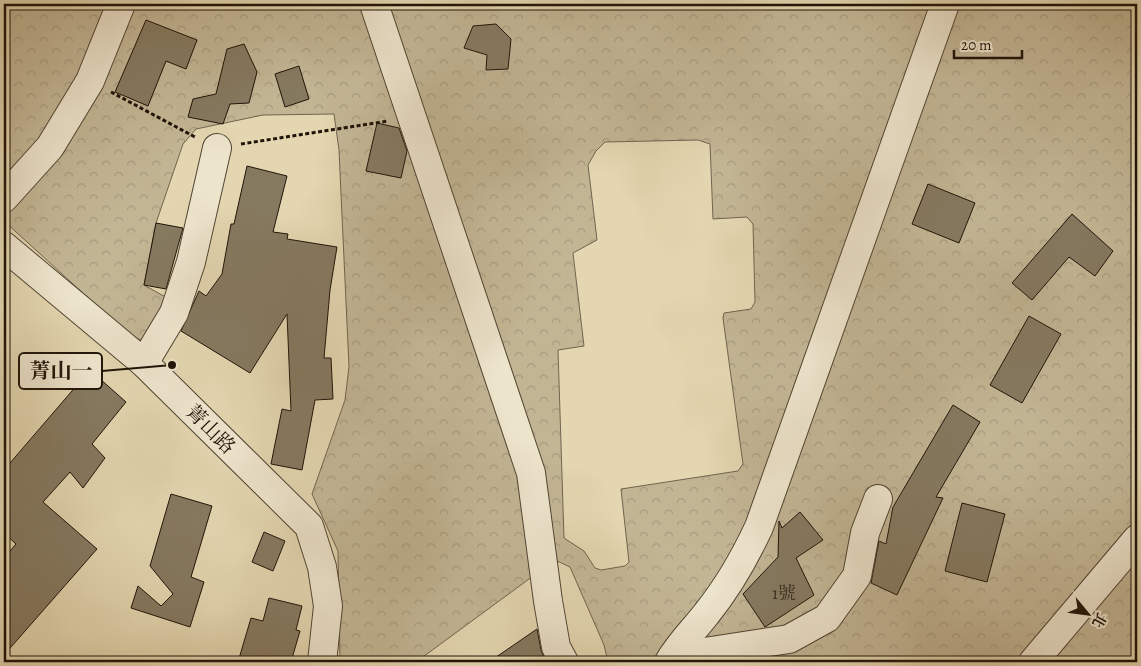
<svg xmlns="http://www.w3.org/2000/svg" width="1141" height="666" font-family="Alegreya,'Noto Serif TC',serif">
	<defs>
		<pattern id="forest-crowns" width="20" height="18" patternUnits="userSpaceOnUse" patternTransform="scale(1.25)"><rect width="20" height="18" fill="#c2b594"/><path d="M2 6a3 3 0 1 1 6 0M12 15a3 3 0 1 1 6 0" fill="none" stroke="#a69b7e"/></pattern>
	</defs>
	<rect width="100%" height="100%" fill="#e3d6b0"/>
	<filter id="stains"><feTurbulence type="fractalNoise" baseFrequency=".004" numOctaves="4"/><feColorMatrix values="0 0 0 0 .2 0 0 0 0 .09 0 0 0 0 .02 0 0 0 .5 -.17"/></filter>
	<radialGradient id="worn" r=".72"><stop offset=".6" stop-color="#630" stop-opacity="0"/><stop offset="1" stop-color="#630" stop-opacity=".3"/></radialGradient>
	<path fill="url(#forest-crowns)" stroke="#70644e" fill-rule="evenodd" d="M 4,4 L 1137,4 L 1137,662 L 608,662 L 604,645 L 570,567 L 555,560 L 416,662 L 340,662 L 338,551 L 312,494 L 345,400 L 349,367 L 339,150 L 334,114 L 263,115 L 196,129 L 183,144 L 156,223 L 144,285 L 169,299 L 158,319 L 141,340 L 130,336 L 4,221 ZM 698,140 L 710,144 L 713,219 L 747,217 L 753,224 L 755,302 L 751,309 L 724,313 L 723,318 L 743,464 L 738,471 L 621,489 L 629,562 L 625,566 L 601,570 L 595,568 L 584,551 L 564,538 L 558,350 L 584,346 L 573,253 L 597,240 L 588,165 L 596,151 L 605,142 Z"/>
	<g fill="#857960" stroke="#1f1409">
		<path d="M 146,20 L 197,40 L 186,69 L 166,61 L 148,106 L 115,92 Z"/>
		<path d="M 496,24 L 511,39 L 508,69 L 486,70 L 487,55 L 464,48 L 473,26 Z"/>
		<path d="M 244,44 L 257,72 L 249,103 L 230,104 L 223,124 L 188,117 L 193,99 L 216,94 L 227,49 Z"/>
		<path d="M 299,66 L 309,99 L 285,107 L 275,74 Z"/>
		<path d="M 377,123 L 399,128 L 407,151 L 401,178 L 366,171 Z"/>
		<path d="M 247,166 L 287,176 L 273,232 L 288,234 L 287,239 L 337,247 L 330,290 L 324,358 L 331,358 L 333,399 L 315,400 L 302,470 L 271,464 L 282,409 L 291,411 L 287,314 L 250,373 L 181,331 L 199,291 L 206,296 L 222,274 L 231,224 L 234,224 Z"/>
		<path d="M 928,184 L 975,203 L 959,243 L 912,224 Z"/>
		<path d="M 1072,214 L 1113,251 L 1095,276 L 1069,257 L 1032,300 L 1012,283 Z"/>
		<path d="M 156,223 L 183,228 L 166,289 L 144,285 Z"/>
		<path d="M 1029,316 L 1061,334 L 1022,403 L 990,385 Z"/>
		<path d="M 90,370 L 126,402 L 92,444 L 105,458 L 83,488 L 70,472 L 43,502 L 97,549 L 4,655 L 4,558 L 16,544 L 4,533 L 4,470 Z"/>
		<path d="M 953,405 L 980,422 L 936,497 L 943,498 L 897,595 L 871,583 L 879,541 L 886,544 L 893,507 Z"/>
		<path d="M 171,494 L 212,506 L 191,577 L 204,582 L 190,627 L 131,608 L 138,586 L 161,606 L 173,594 L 150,566 Z"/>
		<path d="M 962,503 L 1005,514 L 987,582 L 945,571 Z"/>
		<path d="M 800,512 L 823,540 L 796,558 L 814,595 L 765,627 L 743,594 L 778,557 L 779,521 L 782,528 Z"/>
		<path d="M 264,532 L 285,541 L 273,571 L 252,562 Z"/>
		<path d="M 269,598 L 302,606 L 296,630 L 300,631 L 291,662 L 238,662 L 251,618 L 263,621 Z"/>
		<path d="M 537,629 L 541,650 L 546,662 L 489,662 Z"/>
	</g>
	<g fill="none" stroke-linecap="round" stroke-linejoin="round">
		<defs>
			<g id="minor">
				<path d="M 374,4 L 531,473 L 548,601 L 556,647 L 564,662"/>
				<path d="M 4,198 L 50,147 L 90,81 L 121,4"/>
				<path d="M 4,246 L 144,363 L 309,526 L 322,567 L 328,606 L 322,662"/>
				<path d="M 144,363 L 174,313 L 191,262 L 217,148"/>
				<path d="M 672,657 L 789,639 L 827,618 L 857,576 L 865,533 L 878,499"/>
				<path d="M 669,662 C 679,644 694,630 707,613 C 728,587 745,557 759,527 L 945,4"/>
				<path d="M 1033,662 L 1137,539"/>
			</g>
		</defs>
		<use href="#minor" stroke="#504433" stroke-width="30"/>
		<g stroke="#1f1409" stroke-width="3" stroke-dasharray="4 2.5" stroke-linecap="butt">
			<path d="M 111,92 L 195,137"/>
			<path d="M 241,144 L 388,121"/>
		</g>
		<use href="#minor" stroke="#ede4cc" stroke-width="28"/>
	</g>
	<g text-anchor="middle" stroke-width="4" stroke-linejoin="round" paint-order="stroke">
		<g font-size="18" fill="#382d1f">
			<text x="784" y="599">1號</text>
		</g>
		<g font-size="20" fill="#1f1409" stroke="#ede4cc">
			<text transform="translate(211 429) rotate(45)" y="7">菁山路</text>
		</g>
	</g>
	<path fill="none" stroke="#1f1409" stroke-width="2" d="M172 365L102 371"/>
	<circle fill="#1f1409" stroke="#ede4cc" stroke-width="2" cx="172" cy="365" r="5"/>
	<rect fill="#ede4cc" stroke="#1f1409" stroke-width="2" x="19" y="353" width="83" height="36" rx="5"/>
	<g font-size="21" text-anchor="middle" font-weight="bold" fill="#1f1409">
		<text x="61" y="378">菁山一</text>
	</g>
	<rect width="1141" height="666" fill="none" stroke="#e3d6b0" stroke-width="20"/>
	<rect x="5" y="5" width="1131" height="656" fill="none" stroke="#1f1409" stroke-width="2.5"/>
	<rect x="10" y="10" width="1121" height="646" fill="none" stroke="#1f1409"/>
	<g transform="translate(1088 614) rotate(119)" stroke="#ede4cc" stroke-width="4" paint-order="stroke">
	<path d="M0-4L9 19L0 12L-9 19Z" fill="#1f1409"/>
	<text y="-8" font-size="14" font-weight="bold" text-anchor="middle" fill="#1f1409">北</text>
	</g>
	<path d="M954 50v8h68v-8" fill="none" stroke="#1f1409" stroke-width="2.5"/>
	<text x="961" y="50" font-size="15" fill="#1f1409" stroke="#ede4cc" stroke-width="4" paint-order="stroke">20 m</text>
	<rect width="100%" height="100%" filter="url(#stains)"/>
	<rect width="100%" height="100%" fill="url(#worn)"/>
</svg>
